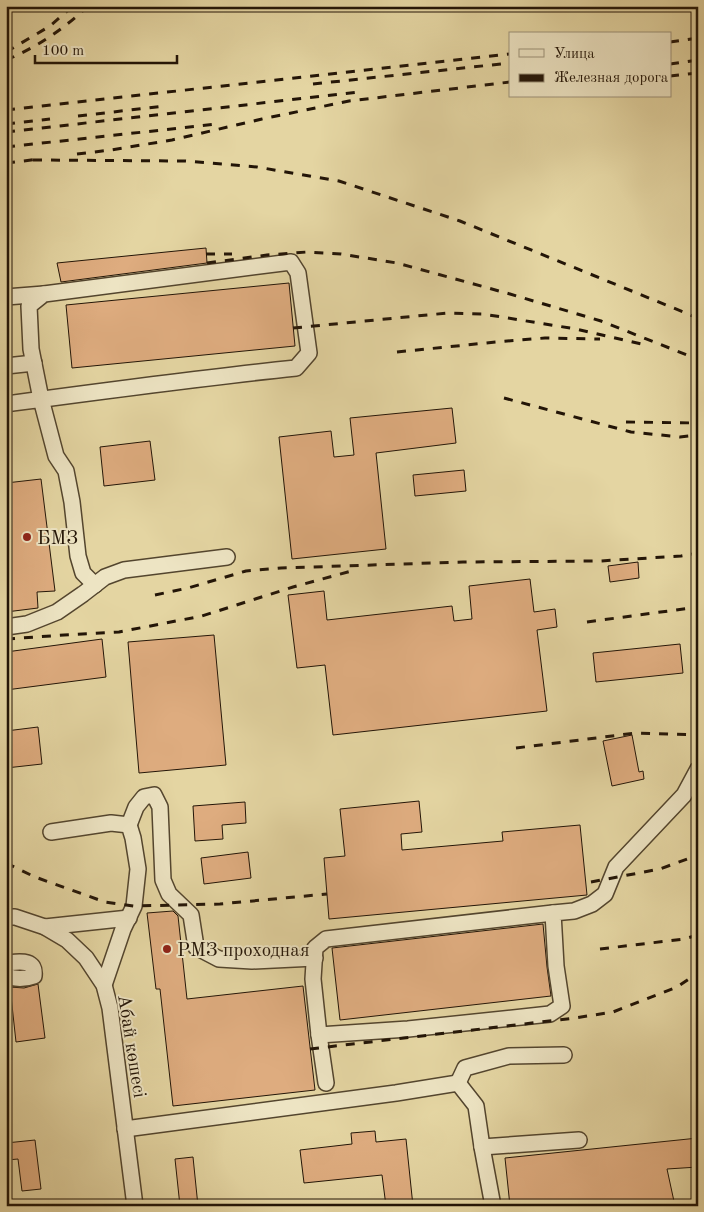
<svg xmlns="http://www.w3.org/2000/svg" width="704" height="1212" font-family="'Old Standard TT',serif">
	<rect width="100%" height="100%" fill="#e4d5a2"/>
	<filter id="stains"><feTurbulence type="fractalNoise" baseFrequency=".004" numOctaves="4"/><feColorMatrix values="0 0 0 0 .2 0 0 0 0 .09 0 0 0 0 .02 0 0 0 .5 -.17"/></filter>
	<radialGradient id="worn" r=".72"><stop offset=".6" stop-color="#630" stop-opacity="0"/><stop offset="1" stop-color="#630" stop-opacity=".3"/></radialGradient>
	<g fill="#deac7f" stroke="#231507">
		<path d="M 206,248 L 207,263 L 61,282 L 57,263 Z"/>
		<path d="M 289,283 L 295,346 L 72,368 L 66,305 Z"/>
		<path d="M 452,408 L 456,443 L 376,453 L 386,549 L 292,559 L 279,437 L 331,431 L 334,457 L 354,455 L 350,418 Z"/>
		<path d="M 150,441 L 155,480 L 104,486 L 100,447 Z"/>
		<path d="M 464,470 L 466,491 L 415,496 L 413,475 Z"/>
		<path d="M 41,479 L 55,591 L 37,592 L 38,608 L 6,612 L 6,483 Z"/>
		<path d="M 638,562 L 639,578 L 610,582 L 608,566 Z"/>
		<path d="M 530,579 L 534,612 L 555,609 L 557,627 L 537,630 L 547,711 L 333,735 L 325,665 L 297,668 L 288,595 L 324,591 L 327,620 L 452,606 L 454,621 L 472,619 L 469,586 Z"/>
		<path d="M 214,635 L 226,765 L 139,773 L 128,642 Z"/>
		<path d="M 102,639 L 106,677 L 6,690 L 6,652 Z"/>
		<path d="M 680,644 L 683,673 L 596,682 L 593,653 Z"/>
		<path d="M 38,727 L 42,764 L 6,768 L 6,731 Z"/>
		<path d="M 632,735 L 639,772 L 643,771 L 644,779 L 612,786 L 603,741 Z"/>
		<path d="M 419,801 L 422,832 L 401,834 L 402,850 L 503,841 L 502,832 L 580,825 L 587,895 L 329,919 L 324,858 L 345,856 L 340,809 Z"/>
		<path d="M 245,802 L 246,823 L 222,825 L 223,839 L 195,841 L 193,806 Z"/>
		<path d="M 248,852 L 251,878 L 204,884 L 201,858 Z"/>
		<path d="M 173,911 L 178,916 L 187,999 L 303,986 L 315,1090 L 173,1106 L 160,989 L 156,989 L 147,913 Z"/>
		<path d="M 543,924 L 547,967 L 551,996 L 340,1020 L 332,948 Z"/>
		<path d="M 38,984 L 45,1038 L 16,1042 L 10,987 L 24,988 Z"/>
		<path d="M 375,1131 L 376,1142 L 406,1139 L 413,1206 L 386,1206 L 382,1175 L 304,1183 L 300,1150 L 352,1144 L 351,1133 Z"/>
		<path d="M 698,1138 L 698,1167 L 667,1169 L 675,1206 L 510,1206 L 505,1158 Z"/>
		<path d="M 35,1140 L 41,1189 L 22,1191 L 18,1159 L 7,1160 L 6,1143 Z"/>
		<path d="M 193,1157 L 198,1206 L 180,1206 L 175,1159 Z"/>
	</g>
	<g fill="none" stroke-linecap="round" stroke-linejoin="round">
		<defs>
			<g id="minor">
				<path d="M 6,297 L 44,294"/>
				<path d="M 6,366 L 34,363"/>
				<path d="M 6,404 C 103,391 199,378 296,368 L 309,353 L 298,273 L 291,262 L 44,294 L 29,306 L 31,349 L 41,399 L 56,456 L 66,471 L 72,502 L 78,556 L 83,573 L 95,585"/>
				<path d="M 6,627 L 27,624 L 57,612 L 83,594 L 105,577 L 124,570 L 227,557"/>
				<path d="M 129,825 L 136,807 L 144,797 L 154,795 L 160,807 L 163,880 L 169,894 L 191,915 L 196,947 L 219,959 L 252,961 L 315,958"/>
				<path d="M 51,832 L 111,823 L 129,825 L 133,838 L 138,869 L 134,906 L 123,929 L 104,985"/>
				<path d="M 6,917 L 15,917 L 45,927 L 67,940 L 86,958 L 104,985 L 110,1008 L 135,1206"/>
				<path d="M 45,927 L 129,918"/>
				<path d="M 6,963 C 18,962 36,958 34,976 C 26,979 14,980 6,975"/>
				<path d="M 319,1035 L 313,979 L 315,948 L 326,939 L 553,913"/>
				<path d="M 326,1083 L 319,1035 L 408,1029 L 550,1014 L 562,1006 L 556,966 L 553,913 L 574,911 L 592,904 L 605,894 L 616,867 L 684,795 L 698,769"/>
				<path d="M 458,1083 L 465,1068 L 509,1056 L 564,1055"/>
				<path d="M 125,1129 L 396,1093 L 458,1083 L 476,1106 L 482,1147 L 579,1140"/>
				<path d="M 482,1147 L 493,1206"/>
			</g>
		</defs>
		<use href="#minor" stroke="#53452e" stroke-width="18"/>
		<use href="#minor" stroke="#ede4c3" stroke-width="15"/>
		<g stroke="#231507" stroke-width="3" stroke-dasharray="9 9" stroke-linecap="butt">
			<path d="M 670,42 L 698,38"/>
			<path d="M 6,52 L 50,26 L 73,6"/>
			<path d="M 6,60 C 36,48 65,28 88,6"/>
			<path d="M 670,64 L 698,60"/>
			<path d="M 670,76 L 698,73"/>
			<path d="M 313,84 L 510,63"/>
			<path d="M 6,110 L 510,54"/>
			<path d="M 78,116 L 165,106"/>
			<path d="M 6,124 L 50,119"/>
			<path d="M 6,132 L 359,92"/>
			<path d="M 6,147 L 217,124"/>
			<path d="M 77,154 L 111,150 L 172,140 L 262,119 L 349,101 L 510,82"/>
			<path d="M 33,160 L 185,161 L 257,167 L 339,181 L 460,221 L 698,318"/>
			<path d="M 6,163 L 40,159"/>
			<path d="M 206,254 L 232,254"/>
			<path d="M 207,263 L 267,255 L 307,252 L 341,254 L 397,263 L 510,294 L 601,321 L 687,355"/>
			<path d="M 293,328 L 448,313 L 483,314 L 576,329 L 646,345"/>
			<path d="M 397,352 L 496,342 L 545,338 L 600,339"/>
			<path d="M 504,398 L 631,432 L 680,437 L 698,435"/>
			<path d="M 626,422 L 698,423"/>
			<path d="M 155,595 L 188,588 L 246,571 L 281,568 L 463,562 L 600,561 L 681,556 L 698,553"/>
			<path d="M 587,622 L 698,607"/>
			<path d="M 6,639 L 64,635 L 119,632 L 202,616 L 293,587 L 355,570"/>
			<path d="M 516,748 L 636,733 L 698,735"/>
			<path d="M 6,863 L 35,877 L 105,902 L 134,906 L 220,904 L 327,894"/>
			<path d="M 591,882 L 660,869 L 698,855"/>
			<path d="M 600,949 L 684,939 L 698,935"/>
			<path d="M 310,1049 L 575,1018 L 613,1012 L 677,987 L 698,973"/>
		</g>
	</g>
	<g fill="#8f2418" stroke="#ede4c3" stroke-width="2">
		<circle cx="27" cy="537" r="5"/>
		<circle cx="167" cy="949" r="5"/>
	</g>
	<g text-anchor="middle" stroke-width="4" stroke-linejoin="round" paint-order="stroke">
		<g font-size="19" fill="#231507" stroke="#ede4c3" text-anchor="start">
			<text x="37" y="544">БМЗ</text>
			<text x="177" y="956">РМЗ проходная</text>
		</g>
		<g font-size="19" fill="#231507" stroke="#ede4c3">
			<text transform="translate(133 1046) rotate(81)" y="7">Абай көшесі</text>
		</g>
	</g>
	<rect width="704" height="1212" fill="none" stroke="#e4d5a2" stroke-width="25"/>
	<rect x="8" y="8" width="689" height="1197" fill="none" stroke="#231507" stroke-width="2.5"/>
	<rect x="12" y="12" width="679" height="1187" fill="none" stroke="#231507"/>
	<rect x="509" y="32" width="162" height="65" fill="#ede4c3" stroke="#9c9178"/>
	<rect x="519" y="49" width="25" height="8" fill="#ede4c3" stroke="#9c9178"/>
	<text x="554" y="58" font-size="15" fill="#231507">Улица</text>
	<rect x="519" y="74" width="25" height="8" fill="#231507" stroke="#9c9178"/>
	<text x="554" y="82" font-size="15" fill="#231507">Железная дорога</text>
	<path d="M35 55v8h142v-8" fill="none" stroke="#231507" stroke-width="2.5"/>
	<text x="42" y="55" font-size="15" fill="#231507" stroke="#ede4c3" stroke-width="4" paint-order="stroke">100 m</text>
	<rect width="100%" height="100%" filter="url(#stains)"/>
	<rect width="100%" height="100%" fill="url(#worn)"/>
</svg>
